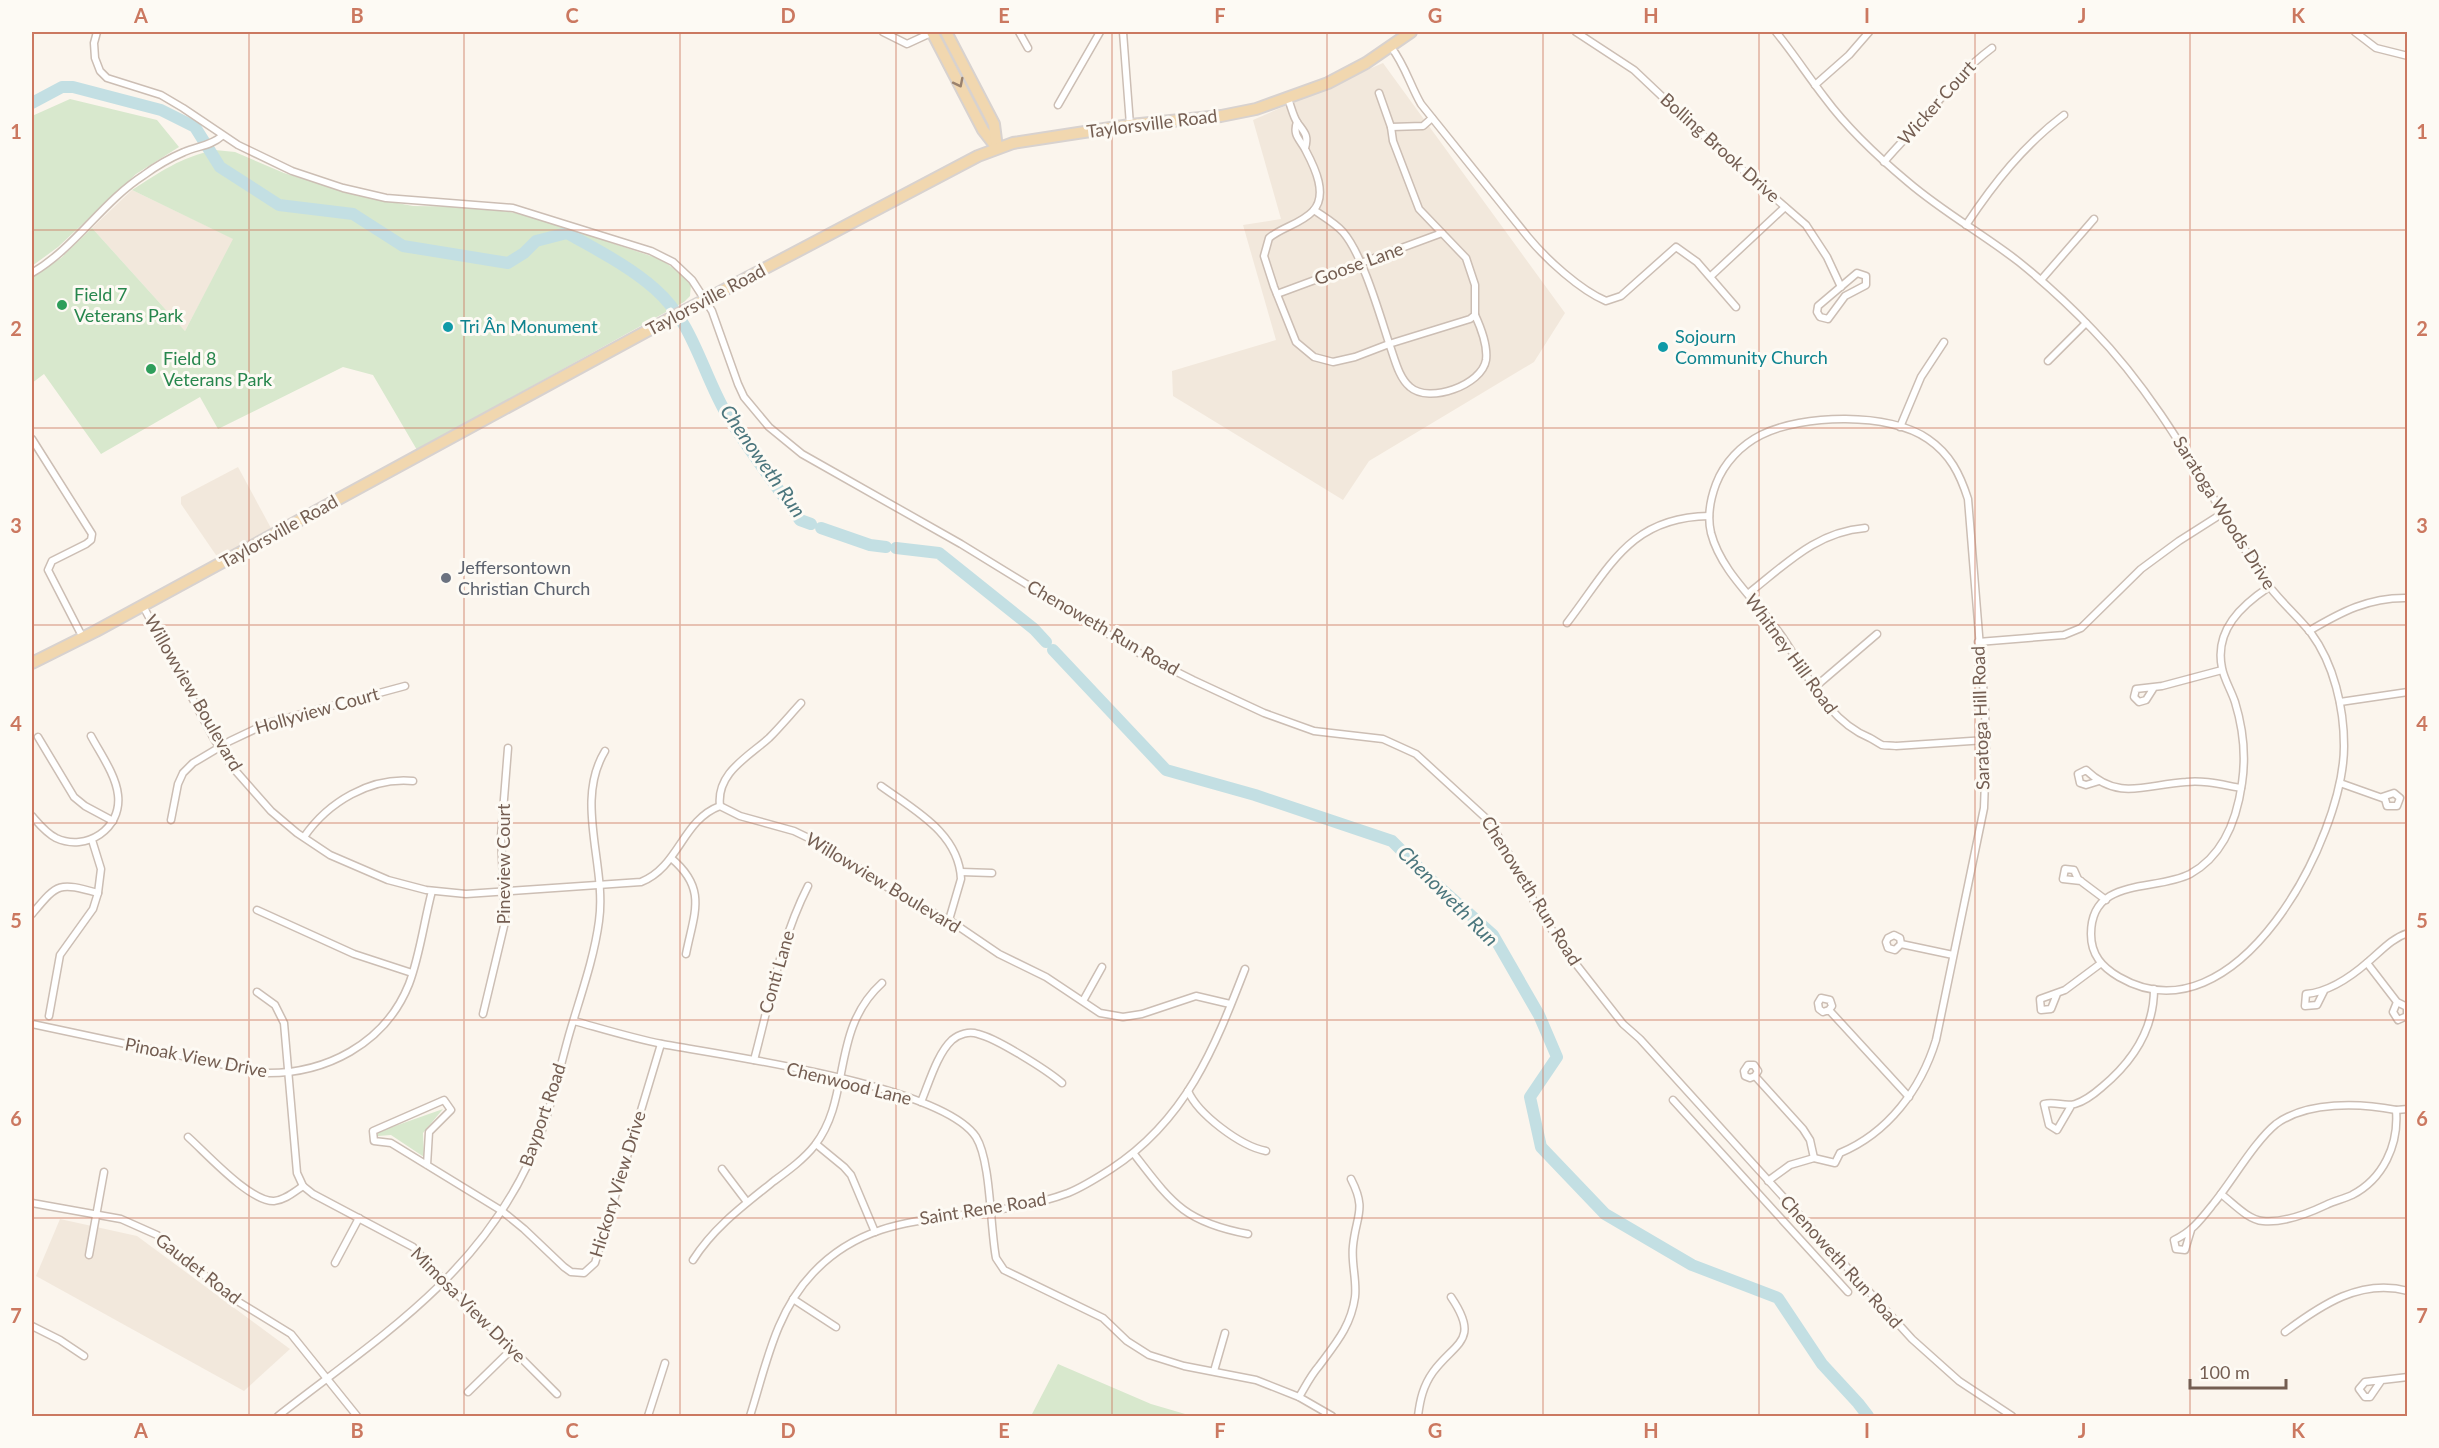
<svg xmlns="http://www.w3.org/2000/svg" width="2439" height="1448" font-family="Lato,sans-serif">
	<rect width="100%" height="100%" fill="#fbf5ed"/>
	<g fill="#f2e8dc">
		<path d="M 1383,63 L 1565,313 L 1534,362 L 1369,461 L 1343,500 L 1173,396 L 1172,371 L 1276,340 L 1243,225 L 1281,219 L 1253,120 Z"/>
		<path d="M 132,190 L 234,239 L 185,331 L 92,228 Z"/>
		<path d="M 238,467 L 272,530 L 218,558 L 181,504 L 181,497 Z"/>
		<path d="M 60,1219 L 137,1236 L 290,1349 L 244,1391 L 36,1276 Z"/>
	</g>
	<g fill="#d8e8cd">
		<path d="M 70,99 L 157,120 L 179,147 L 136,174 L 58,247 L 32,266 L 32,116 Z"/>
		<path d="M 215,150 L 235,152 L 284,173 L 355,195 L 413,206 L 479,207 L 515,213 L 545,221 L 660,259 L 682,274 L 691,284 L 690,296 L 684,302 L 417,450 L 373,375 L 343,367 L 218,429 L 200,397 L 101,454 L 44,374 L 32,383 L 32,277 L 61,258 L 92,228 L 185,331 L 233,239 L 132,190 C 160,172 181,157 215,150 Z"/>
		<path d="M 443,1109 L 423,1133 L 424,1157 L 391,1135 L 378,1136 L 378,1132 Z"/>
		<path d="M 1058,1364 L 1151,1404 L 1192,1416 L 1031,1416 Z"/>
	</g>
	<g fill="none" stroke-linecap="round" stroke-linejoin="round">
		<g stroke="#c3dfe3" stroke-width="12">
			<path d="M 32,103 L 62,87 L 73,87 L 161,110 L 195,127 L 220,167 L 279,205 L 353,214 L 403,246 L 508,263 L 524,253 L 536,241 L 567,233 C 597,250 629,266 655,289 C 694,323 702,373 727,415 C 749,451 776,485 800,520 L 811,524"/>
			<path d="M 821,528 L 870,545 L 886,547"/>
			<path d="M 896,548 L 939,553 L 1034,629 L 1046,642"/>
			<path d="M 1053,650 L 1166,770 L 1255,795 L 1392,841 L 1429,878 L 1493,935 L 1539,1015 L 1557,1057 L 1530,1097 L 1541,1147 L 1605,1214 L 1692,1265 L 1778,1298 L 1822,1364 L 1858,1403 L 1868,1416"/>
		</g>
		<defs>
			<g id="minor">
				<path d="M 97,32 L 94,43 L 95,58 L 100,71 L 107,78 L 161,95 L 183,108 L 238,145 L 292,171 L 343,188 L 386,198 L 513,208 L 651,251 L 673,262 L 692,280 L 712,311 L 738,384 L 744,397 L 769,427 L 802,454 L 961,544 L 1139,653 L 1193,680 L 1264,713 L 1314,731 L 1383,739 L 1416,754 L 1489,821 L 1526,883 L 1535,904 L 1565,950 L 1623,1024 L 1640,1039 L 1912,1339 L 1959,1381 L 2012,1416"/>
				<path d="M 883,32 L 907,44 L 933,32"/>
				<path d="M 1019,32 L 1028,48"/>
				<path d="M 1123,32 L 1130,125"/>
				<path d="M 1576,32 L 1634,70 L 1707,139 L 1806,225 L 1827,257 L 1841,287"/>
				<path d="M 1776,32 C 1793,53 1808,76 1825,98 C 1848,129 1878,157 1908,182 C 1943,212 1983,234 2019,262 C 2045,283 2070,306 2093,330 C 2164,403 2208,494 2263,578 C 2277,599 2296,614 2311,633 C 2334,664 2344,708 2344,746 C 2344,838 2236,1045 2119,977 C 2102,967 2091,955 2091,934 C 2091,876 2155,892 2190,874 C 2223,856 2237,819 2242,783 C 2246,756 2243,728 2235,702 C 2231,690 2224,679 2222,668 C 2214,630 2242,605 2269,587"/>
				<path d="M 2355,32 L 2376,48 L 2408,56"/>
				<path d="M 1391,47 C 1405,65 1410,85 1421,104 L 1528,237 C 1546,259 1580,290 1606,301 L 1621,296 L 1676,247 L 1697,262 L 1736,307"/>
				<path d="M 1815,85 L 1849,55 L 1869,32"/>
				<path d="M 1288,99 C 1291,106 1293,116 1297,122 C 1304,132 1309,135 1305,148"/>
				<path d="M 1058,105 L 1100,32"/>
				<path d="M 1297,122 C 1292,136 1301,140 1306,151 C 1315,168 1328,195 1313,211 C 1301,224 1282,227 1269,238 L 1264,256 L 1274,287 L 1296,342 L 1314,357 L 1333,362 L 1355,357 L 1389,344 L 1470,319 L 1475,315 L 1475,285 L 1466,258 L 1419,209 L 1393,141 L 1391,127 L 1379,93"/>
				<path d="M 1391,127 L 1423,126 L 1432,118"/>
				<path d="M 1884,162 C 1898,145 1914,130 1928,114 C 1949,88 1965,68 1992,48"/>
				<path d="M 1314,210 C 1324,217 1335,223 1343,232 C 1363,255 1380,316 1390,346 C 1395,360 1399,378 1410,387 C 1429,404 1482,385 1486,360 C 1488,345 1481,328 1475,315"/>
				<path d="M 1966,225 C 1994,183 2024,145 2064,115"/>
				<path d="M 32,273 C 75,248 102,202 144,175 C 156,166 170,158 184,152 C 197,146 211,146 222,136"/>
				<path d="M 1857,273 L 1866,276 L 1866,285 L 1845,296 L 1828,319 L 1820,317 L 1817,312 L 1818,306 Z"/>
				<path d="M 1711,276 L 1785,207"/>
				<path d="M 2041,280 L 2094,219"/>
				<path d="M 1277,294 L 1442,233"/>
				<path d="M 2048,361 L 2086,323"/>
				<path d="M 1900,427 L 1921,377 L 1944,342"/>
				<path d="M 32,439 L 92,534 L 91,540 L 86,544 L 52,561 L 48,570 L 83,638"/>
				<path d="M 1749,593 C 1786,564 1816,532 1865,528"/>
				<path d="M 143,606 L 214,739 L 234,769 L 271,811 L 297,833 L 330,855 L 388,880 L 426,890 L 466,894 L 641,882 C 679,867 682,820 720,806 L 740,816 L 794,831 L 827,847 L 905,899 L 949,920 L 999,954 L 1046,977 L 1100,1013 L 1123,1017 L 1142,1014 L 1196,996 L 1230,1004"/>
				<path d="M 1567,623 C 1610,567 1630,517 1709,516"/>
				<path d="M 2309,631 C 2341,612 2369,597 2408,598"/>
				<path d="M 1978,642 L 2064,635 L 2081,628 L 2141,569 L 2179,541 L 2223,513"/>
				<path d="M 1815,687 L 1877,634"/>
				<path d="M 2153,689 L 2146,700 L 2139,702 L 2134,697 L 2136,689 L 2162,686 L 2222,670"/>
				<path d="M 2340,702 L 2408,692"/>
				<path d="M 38,737 L 74,797 L 85,806 L 113,821"/>
				<path d="M 2099,781 L 2086,785 L 2080,783 L 2078,774 L 2086,770 C 2119,802 2147,784 2186,782 C 2205,780 2223,785 2241,788"/>
				<path d="M 2340,783 L 2385,799 L 2387,806 L 2397,806 L 2400,798 L 2394,793 L 2382,797"/>
				<path d="M 881,786 C 914,810 959,833 961,879 L 949,920"/>
				<path d="M 720,806 C 716,773 748,757 769,738 C 780,727 790,715 801,703"/>
				<path d="M 32,816 C 39,824 46,833 56,838 C 86,852 122,829 118,795 C 116,775 100,753 91,736"/>
				<path d="M 171,820 L 178,784 L 183,773 L 193,763 L 230,741 L 268,723 L 405,686"/>
				<path d="M 304,837 C 328,802 370,777 413,781"/>
				<path d="M 671,858 C 708,889 694,913 686,954"/>
				<path d="M 961,872 L 992,873"/>
				<path d="M 2081,881 L 2063,879 L 2065,869 L 2074,870 L 2078,879 L 2106,900"/>
				<path d="M 257,910 L 354,954 L 412,973"/>
				<path d="M 32,914 C 58,883 58,882 98,893"/>
				<path d="M 1901,944 L 1895,950 L 1888,948 L 1886,942 L 1888,938 L 1894,935 L 1900,938 L 1901,944 L 1953,955"/>
				<path d="M 2367,963 L 2397,1002 L 2393,1012 L 2398,1020 L 2407,1016 L 2407,1007 L 2397,1002"/>
				<path d="M 2324,991 L 2317,1005 L 2305,1006 L 2306,994 C 2329,992 2352,976 2369,961 C 2381,951 2392,938 2408,933"/>
				<path d="M 257,992 L 275,1005 L 284,1023 L 297,1173 L 303,1186 L 313,1194 L 413,1247 L 445,1282 L 557,1394"/>
				<path d="M 2057,994 L 2051,1009 L 2041,1010 L 2040,999 L 2065,990 L 2100,964"/>
				<path d="M 1083,1001 L 1102,967"/>
				<path d="M 1829,1010 L 1823,1012 L 1819,1009 L 1818,1003 L 1821,998 L 1830,1000 L 1832,1006 L 1829,1010 L 1909,1097"/>
				<path d="M 483,1014 L 505,922 L 501,837 L 508,748"/>
				<path d="M 49,1016 L 60,955 L 93,909 L 98,893 L 101,869 L 92,840"/>
				<path d="M 574,1021 C 603,1029 632,1038 662,1044 C 727,1056 942,1085 976,1137 C 991,1161 990,1227 996,1258 L 1004,1270 L 1103,1318 L 1127,1341 L 1149,1355 L 1184,1366 L 1256,1380 L 1299,1397 L 1332,1416"/>
				<path d="M 32,1024 L 262,1073 C 325,1075 385,1044 409,984 C 420,955 424,921 432,891"/>
				<path d="M 754,1060 C 770,1001 780,941 808,886"/>
				<path d="M 1755,1076 L 1750,1078 L 1745,1076 L 1744,1071 L 1748,1065 L 1754,1065 L 1758,1071 L 1755,1076 L 1803,1129 L 1810,1140 L 1814,1158"/>
				<path d="M 1188,1091 C 1198,1114 1240,1146 1266,1151"/>
				<path d="M 1673,1100 L 1848,1292"/>
				<path d="M 921,1102 C 929,1083 937,1054 952,1040 C 959,1034 969,1031 978,1034 C 996,1038 1047,1070 1062,1083"/>
				<path d="M 2071,1106 L 2057,1130 L 2049,1125 L 2044,1104 C 2055,1101 2065,1107 2075,1104 C 2085,1101 2094,1094 2102,1087 C 2132,1062 2154,1029 2154,989"/>
				<path d="M 188,1137 C 206,1153 250,1202 274,1201 C 285,1200 294,1192 303,1186"/>
				<path d="M 816,1144 L 844,1167 L 851,1175 L 875,1232"/>
				<path d="M 1134,1154 C 1172,1203 1184,1222 1248,1234"/>
				<path d="M 427,1165 L 429,1132 L 451,1110 L 444,1100 L 373,1131 L 374,1141 L 391,1143 L 502,1211 L 524,1229 L 564,1267 L 571,1272 L 584,1273 L 595,1263 L 661,1044"/>
				<path d="M 722,1169 L 747,1202"/>
				<path d="M 1768,1181 L 1790,1165 L 1814,1158 L 1835,1163 L 1840,1153 C 1888,1133 1921,1089 1936,1040 L 1984,808 L 1986,753 L 1985,709 L 1968,499 C 1960,474 1950,454 1928,439 C 1890,412 1802,414 1761,435 C 1741,445 1724,463 1716,484 C 1710,500 1707,516 1711,533 C 1722,575 1762,605 1785,641 C 1809,677 1828,721 1870,738 C 1874,740 1878,743 1882,745 C 1886,746 1892,745 1896,746 L 1986,740"/>
				<path d="M 2221,1194 C 2233,1203 2248,1220 2263,1221 C 2284,1223 2307,1214 2326,1205 C 2334,1201 2343,1199 2352,1195 C 2383,1179 2399,1145 2396,1110"/>
				<path d="M 32,1203 L 121,1219 L 157,1235 L 229,1296 L 291,1334 L 357,1416"/>
				<path d="M 2191,1230 L 2185,1250 L 2176,1249 L 2174,1240 C 2192,1232 2202,1218 2214,1203 C 2232,1181 2255,1141 2276,1124 C 2307,1101 2360,1103 2396,1110 L 2408,1109"/>
				<path d="M 89,1255 L 104,1172"/>
				<path d="M 693,1260 C 714,1227 744,1205 774,1181 C 789,1170 804,1159 815,1145 C 852,1097 830,1030 882,983"/>
				<path d="M 335,1263 L 359,1218"/>
				<path d="M 793,1299 L 836,1327"/>
				<path d="M 32,1326 L 60,1340 L 84,1356"/>
				<path d="M 2285,1332 C 2321,1305 2361,1278 2408,1291"/>
				<path d="M 1214,1371 L 1225,1333"/>
				<path d="M 2381,1381 L 2370,1397 L 2365,1397 L 2359,1389 L 2365,1382 L 2408,1377"/>
				<path d="M 468,1392 L 512,1349"/>
				<path d="M 1299,1397 C 1305,1387 1311,1375 1319,1366 C 1336,1343 1351,1326 1355,1297 C 1357,1280 1351,1263 1353,1246 C 1356,1215 1367,1210 1351,1179"/>
				<path d="M 278,1416 C 375,1340 473,1280 528,1164 C 548,1123 557,1078 569,1035 C 580,997 594,959 599,921 C 607,865 574,802 605,751"/>
				<path d="M 648,1416 L 665,1363"/>
				<path d="M 750,1416 C 766,1366 775,1313 813,1273 C 854,1229 905,1221 961,1215 C 998,1210 1033,1206 1068,1193 C 1083,1187 1097,1178 1111,1169 C 1186,1120 1214,1049 1245,969"/>
				<path d="M 1418,1416 C 1420,1400 1423,1386 1433,1372 C 1455,1342 1481,1341 1451,1297"/>
			</g>
			<g id="primary">
				<path d="M 932,32 L 983,130 L 997,148"/>
				<path d="M 946,32 L 994,124 L 997,148"/>
				<path d="M 32,663 L 96,631 L 669,319 L 978,156 L 1013,143 L 1130,125 L 1221,116 L 1256,109 L 1328,83 L 1366,63 L 1411,32"/>
			</g>
		</defs>
		<use href="#minor" stroke="#ccbeb4" stroke-width="9"/>
		<use href="#primary" stroke="#d8d2cf" stroke-width="14"/>
		<use href="#minor" stroke="#fff" stroke-width="6"/>
		<use href="#primary" stroke="#f1d7af" stroke-width="10"/>
	</g>
	<defs><path id="oneway-chevron" d="M-2-3.5L2.5 0L-2 3.5" fill="none" stroke-width="1.6" stroke-linecap="round" stroke-linejoin="round" transform="scale(1.5)"/></defs>
	<use stroke="#9a826e" href="#oneway-chevron" transform="translate(959 83) rotate(63)"/>
	<path fill="none" stroke="#cb7860" stroke-width="1.5" stroke-opacity="0.55" d="M 249,32 L 249,1416M 464,32 L 464,1416M 680,32 L 680,1416M 896,32 L 896,1416M 1112,32 L 1112,1416M 1327,32 L 1327,1416M 1543,32 L 1543,1416M 1759,32 L 1759,1416M 1975,32 L 1975,1416M 2190,32 L 2190,1416M 32,230 L 2408,230M 32,428 L 2408,428M 32,625 L 2408,625M 32,823 L 2408,823M 32,1020 L 2408,1020M 32,1218 L 2408,1218"/>
	<g fill="#2e9e5b" stroke="#fdfaf4" stroke-width="2">
		<circle cx="62" cy="305" r="6"/>
		<circle cx="151" cy="369" r="6"/>
	</g>
	<g fill="#0f9aa8" stroke="#fdfaf4" stroke-width="2">
		<circle cx="448" cy="327" r="6"/>
		<circle cx="1663" cy="347" r="6"/>
	</g>
	<circle fill="#6b7280" stroke="#fdfaf4" stroke-width="2" cx="446" cy="578" r="6"/>
	<g text-anchor="middle" stroke-width="6" stroke-linejoin="round" paint-order="stroke">
		<g font-size="18" fill="#745e52" stroke="#fdfaf4">
			<text transform="translate(1937 103) rotate(-48)" y="6">Wicker Court</text>
			<text transform="translate(1152 124) rotate(-7)" y="6">Taylorsville Road</text>
			<text transform="translate(1720 148) rotate(42)" y="6">Bolling Brook Drive</text>
			<text transform="translate(1359 264) rotate(-20)" y="6">Goose Lane</text>
			<text transform="translate(706 300) rotate(-28)" y="6">Taylorsville Road</text>
			<text transform="translate(2224 513) rotate(58)" y="6">Saratoga Woods Drive</text>
			<text transform="translate(279 532) rotate(-29)" y="6">Taylorsville Road</text>
			<text transform="translate(1103 628) rotate(30)" y="6">Chenoweth Run Road</text>
			<text transform="translate(1791 654) rotate(54)" y="6">Whitney Hill Road</text>
			<text transform="translate(193 693) rotate(60)" y="6">Willowview Boulevard</text>
			<text transform="translate(317 711) rotate(-16)" y="6">Hollyview Court</text>
			<text transform="translate(1981 718) rotate(-92)" y="6">Saratoga Hill Road</text>
			<text transform="translate(504 864) rotate(-90)" y="6">Pineview Court</text>
			<text transform="translate(883 883) rotate(31)" y="6">Willowview Boulevard</text>
			<text transform="translate(1531 891) rotate(58)" y="6">Chenoweth Run Road</text>
			<text transform="translate(777 972) rotate(-74)" y="6">Conti Lane</text>
			<text transform="translate(196 1058) rotate(11)" y="6">Pinoak View Drive</text>
			<text transform="translate(849 1084) rotate(14)" y="6">Chenwood Lane</text>
			<text transform="translate(543 1115) rotate(-71)" y="6">Bayport Road</text>
			<text transform="translate(618 1184) rotate(-73)" y="6">Hickory View Drive</text>
			<text transform="translate(983 1209) rotate(-9)" y="6">Saint Rene Road</text>
			<text transform="translate(1841 1262) rotate(48)" y="6">Chenoweth Run Road</text>
			<text transform="translate(198 1269) rotate(38)" y="6">Gaudet Road</text>
			<text transform="translate(468 1305) rotate(45)" y="6">Mimosa View Drive</text>
		</g>
		<g font-size="18" fill="#27864d" stroke="#fdfaf4" text-anchor="start">
			<text x="74" y="301">Field 7<tspan x="74" dy="21">Veterans Park</tspan></text>
			<text x="163" y="365">Field 8<tspan x="163" dy="21">Veterans Park</tspan></text>
		</g>
		<g font-size="18" fill="#0d838f" stroke="#fdfaf4" text-anchor="start">
			<text x="460" y="333">Tri Ân Monument</text>
			<text x="1675" y="343">Sojourn<tspan x="1675" dy="21">Community Church</tspan></text>
		</g>
		<g font-size="18" fill="#5b616d" stroke="#fdfaf4" text-anchor="start">
			<text x="458" y="574">Jeffersontown<tspan x="458" dy="21">Christian Church</tspan></text>
		</g>
		<g font-size="20" font-style="italic" fill="#4b767d" stroke="#fdfaf4">
			<text transform="translate(763 461) rotate(55)" y="7">Chenoweth Run</text>
			<text transform="translate(1448 896) rotate(45)" y="7">Chenoweth Run</text>
		</g>
	</g>
	<rect width="2439" height="1448" fill="none" stroke="#fdfaf4" stroke-width="66"/>
	<path d="M2190 1379v9h96v-9" fill="none" stroke="#745e52" stroke-width="3"/>
	<text x="2199" y="1379" font-size="18" fill="#745e52" stroke="#fdfaf4" stroke-width="4.5" paint-order="stroke">100 m</text>
	<rect x="33" y="33" width="2373" height="1382" fill="none" stroke="#cb7860" stroke-width="2"/>
	<g font-size="20" text-anchor="middle" font-weight="bold" fill="#cb7860">
		<text x="141" y="23">A</text>
		<text x="357" y="23">B</text>
		<text x="572" y="23">C</text>
		<text x="788" y="23">D</text>
		<text x="1004" y="23">E</text>
		<text x="1220" y="23">F</text>
		<text x="1435" y="23">G</text>
		<text x="1651" y="23">H</text>
		<text x="1867" y="23">I</text>
		<text x="2082" y="23">J</text>
		<text x="2298" y="23">K</text>
		<text x="16" y="139">1</text>
		<text x="2422" y="139">1</text>
		<text x="16" y="336">2</text>
		<text x="2422" y="336">2</text>
		<text x="16" y="533">3</text>
		<text x="2422" y="533">3</text>
		<text x="16" y="731">4</text>
		<text x="2422" y="731">4</text>
		<text x="16" y="928">5</text>
		<text x="2422" y="928">5</text>
		<text x="16" y="1126">6</text>
		<text x="2422" y="1126">6</text>
		<text x="16" y="1323">7</text>
		<text x="2422" y="1323">7</text>
		<text x="141" y="1438">A</text>
		<text x="357" y="1438">B</text>
		<text x="572" y="1438">C</text>
		<text x="788" y="1438">D</text>
		<text x="1004" y="1438">E</text>
		<text x="1220" y="1438">F</text>
		<text x="1435" y="1438">G</text>
		<text x="1651" y="1438">H</text>
		<text x="1867" y="1438">I</text>
		<text x="2082" y="1438">J</text>
		<text x="2298" y="1438">K</text>
	</g>
</svg>
